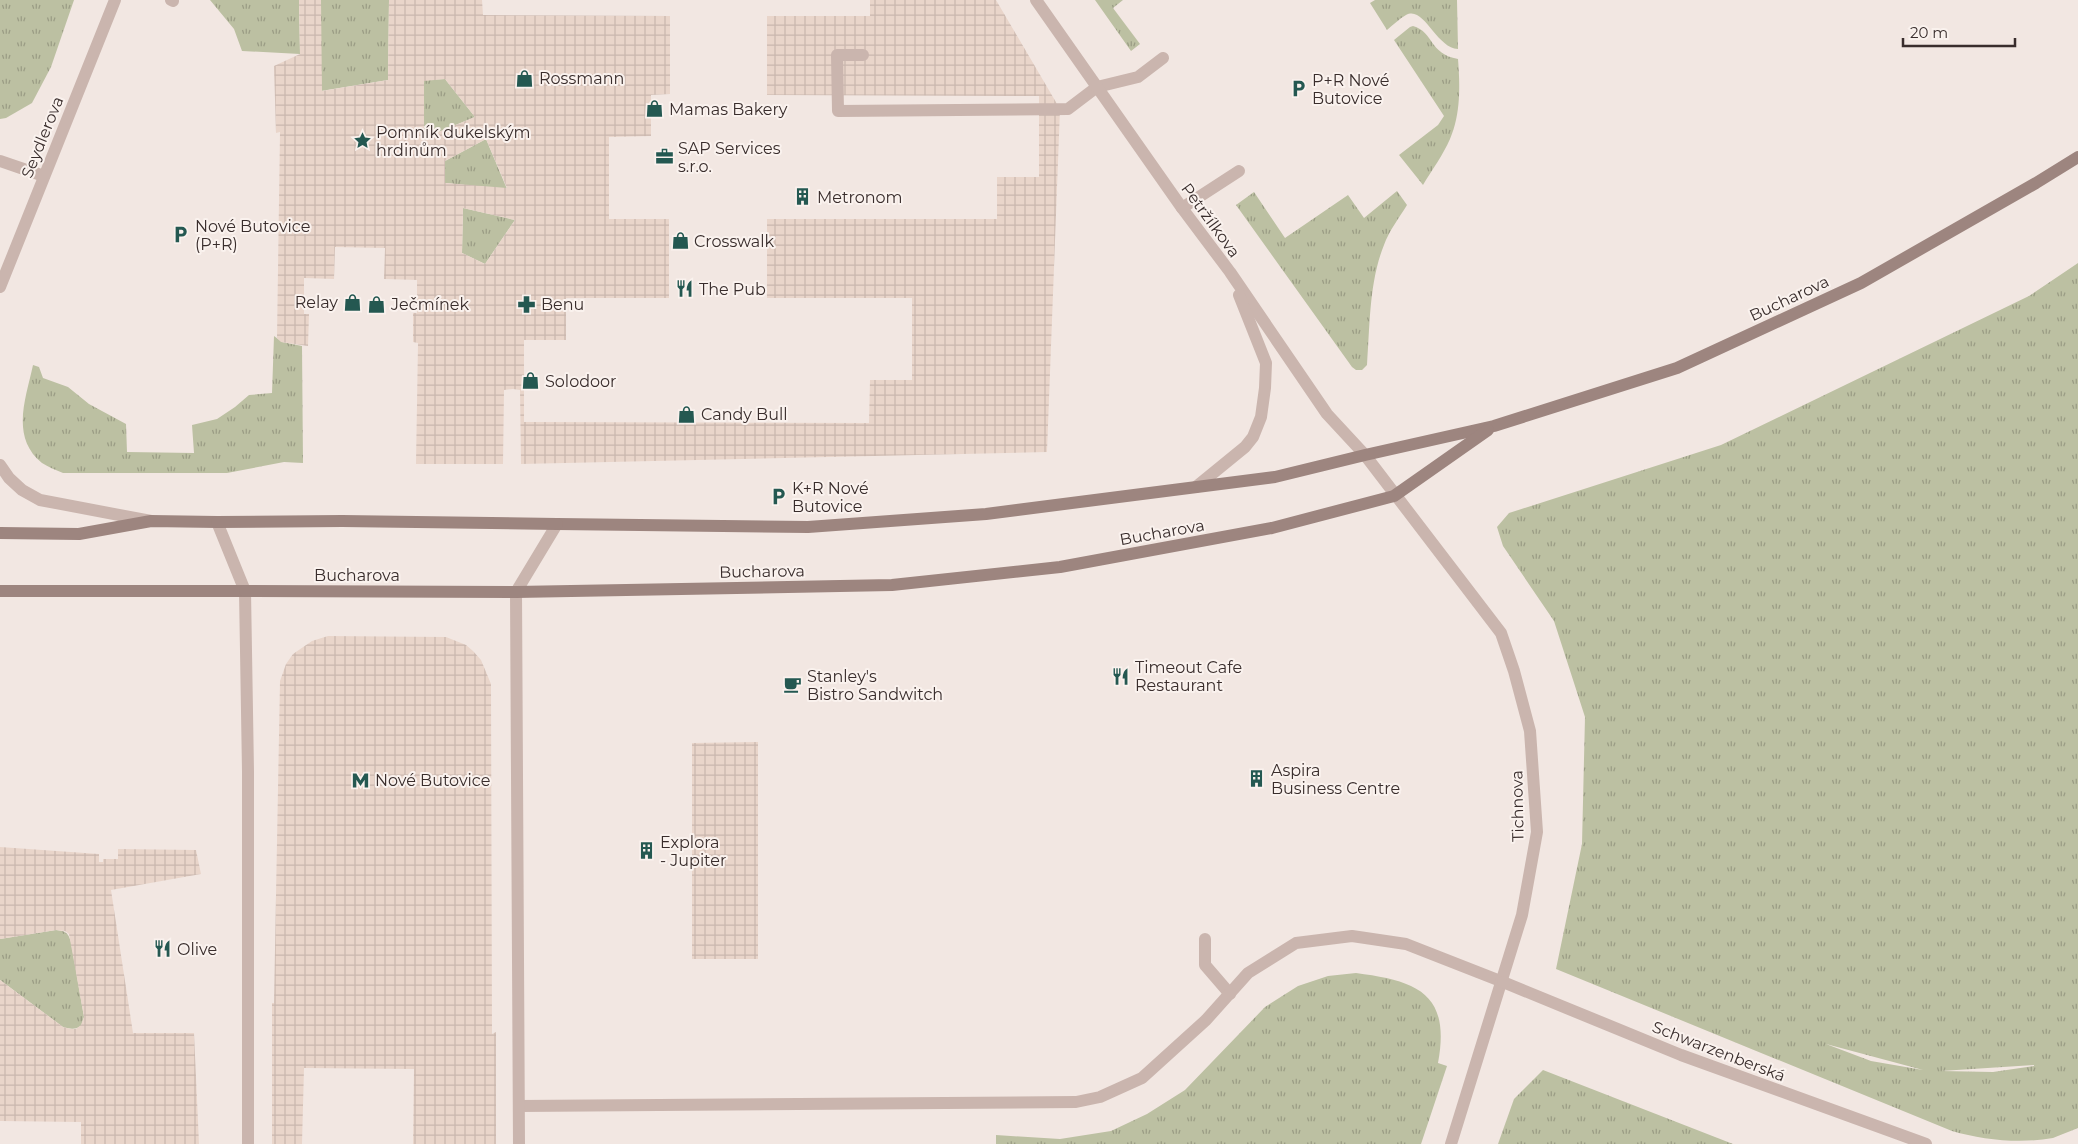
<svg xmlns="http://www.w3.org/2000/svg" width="2078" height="1144" font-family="Montserrat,sans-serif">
	<defs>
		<pattern id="grass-tufts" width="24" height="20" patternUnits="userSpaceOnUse" patternTransform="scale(1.25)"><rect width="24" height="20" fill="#bcc0a2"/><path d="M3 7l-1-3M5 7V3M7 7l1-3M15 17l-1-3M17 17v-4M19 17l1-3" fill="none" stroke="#9a9c84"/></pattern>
		<pattern id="plaza-grid" width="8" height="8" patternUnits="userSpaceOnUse" patternTransform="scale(1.25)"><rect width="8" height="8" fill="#e9d5ca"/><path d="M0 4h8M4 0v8" fill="none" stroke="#c9b7ae"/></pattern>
	</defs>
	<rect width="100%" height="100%" fill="#f2e7e2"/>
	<g fill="url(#grass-tufts)" fill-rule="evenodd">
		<path d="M 0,0 L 74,0 L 51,67 L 32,103 L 6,118 L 0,119 Z"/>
		<path d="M 210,0 L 299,0 L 300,54 L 242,51 L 234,29 Z"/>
		<path d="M 321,0 L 389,0 L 388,80 L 321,91 Z"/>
		<path d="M 1095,0 L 1123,0 L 1113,8 L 1140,44 L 1131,51 Z"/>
		<path d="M 1375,0 L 1457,0 L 1458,49 C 1436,48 1424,5 1406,15 C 1399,19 1393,25 1387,30 L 1370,3 Z"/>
		<path d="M 1413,26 C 1434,32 1429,54 1458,59 C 1460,85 1461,114 1450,139 C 1443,155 1432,170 1423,185 L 1399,155 L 1438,125 L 1444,116 L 1394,40 L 1410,27 Z"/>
		<path d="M 445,79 L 475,117 L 424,138 L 424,80 Z"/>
		<path d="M 486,139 L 507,189 L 445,183 L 445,161 Z"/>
		<path d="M 1397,191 L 1407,205 C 1399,218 1389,231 1384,245 C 1369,282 1370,325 1367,365 L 1362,370 L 1356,370 L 1352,367 L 1236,205 L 1254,192 L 1285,238 L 1348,195 L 1364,218 Z"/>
		<path d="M 463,208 L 515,220 L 485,264 L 462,253 Z"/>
		<path d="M 2078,263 L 2078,1128 C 2070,1131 2061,1135 2053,1138 C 2020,1144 1983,1140 1952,1131 L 1556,969 L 1582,844 L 1585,717 L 1554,621 L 1503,546 L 1497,527 L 1509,513 L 1721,445 L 2029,296 ZM 1826,1044 L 1923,1070 L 1871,1061 ZM 2034,1066 L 1993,1072 L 1941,1071 L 2034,1065 Z"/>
		<path d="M 274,336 L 282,342 L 302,346 L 303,463 L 284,462 L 227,473 L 63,473 C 56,470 48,467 42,463 C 10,437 26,398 33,365 L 39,367 L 43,378 L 68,387 L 89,404 L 126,424 L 127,452 L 194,453 L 192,425 L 217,419 L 235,407 L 249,395 L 272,393 Z"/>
		<path d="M 56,930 C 65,931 68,932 71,942 L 84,1017 L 81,1026 C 74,1030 71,1029 63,1027 L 0,980 L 0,939 Z"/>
		<path d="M 1356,973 C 1417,981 1451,993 1438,1063 L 1447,1066 L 1421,1144 L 996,1144 L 996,1135 L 1060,1139 L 1111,1131 L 1147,1114 L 1185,1090 L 1265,1007 L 1298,986 L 1328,976 Z"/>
		<path d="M 1543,1070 L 1733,1144 L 1498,1144 L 1514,1099 Z"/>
	</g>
	<g fill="url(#plaza-grid)" fill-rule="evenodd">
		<path d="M 299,0 L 321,0 L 322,91 L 388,80 L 389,0 L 482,0 L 483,15 L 670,16 L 670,94 L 651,95 L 651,136 L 609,137 L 609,219 L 669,219 L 669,298 L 566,298 L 566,340 L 524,340 L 524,422 L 869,423 L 870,380 L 912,380 L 912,298 L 767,298 L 767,219 L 997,219 L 997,177 L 1039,177 L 1039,96 L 767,95 L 767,16 L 870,16 L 870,0 L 996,0 L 1060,109 L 1047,452 L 521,464 L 520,390 L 513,389 L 504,390 L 503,464 L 416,464 L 418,343 L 413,342 L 413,313 L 417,313 L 417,280 L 384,279 L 385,248 L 335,247 L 334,279 L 304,278 L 304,314 L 309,314 L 308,346 L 281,342 L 277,338 L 280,132 L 276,133 L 274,66 L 300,54 ZM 445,79 L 475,117 L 424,138 L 424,81 ZM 486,139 L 507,188 L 445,183 L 445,161 ZM 463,208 L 515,220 L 485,264 L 462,253 Z"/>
		<path d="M 328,636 L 446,637 L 466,645 L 473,651 L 481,660 L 491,684 L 492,1034 L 496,1032 L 496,1144 L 413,1144 L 414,1069 L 304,1068 L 302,1144 L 272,1144 L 272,1003 L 274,1003 L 280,681 L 286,664 L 293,654 L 312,641 Z"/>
		<path d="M 758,742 L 758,959 L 692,959 L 692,743 Z"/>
		<path d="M 0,847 L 99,854 L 99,862 L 103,862 L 103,859 L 118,859 L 118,849 L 196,850 L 201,874 L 111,890 L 133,1033 L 194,1033 L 199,1144 L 81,1144 L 81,1122 L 0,1121 L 0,980 L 63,1027 L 71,1029 L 76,1029 L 81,1025 L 84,1017 L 69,934 L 65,931 L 56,930 L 0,939 Z"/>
	</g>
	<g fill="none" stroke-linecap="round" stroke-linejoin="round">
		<g stroke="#cab5ae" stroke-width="12">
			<path d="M 171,0 L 173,1"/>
			<path d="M 863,55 L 837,55 L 838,111 L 1068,109 L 1097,87 L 1138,77 L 1163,58"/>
			<path d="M 1182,208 L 1239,171"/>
			<path d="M 217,522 L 245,591 L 248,771 L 248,1144"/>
			<path d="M 1205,939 L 1205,965 L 1230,994"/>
			<path d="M 519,1106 L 1076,1102 L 1100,1097 L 1142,1078 L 1206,1020 L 1248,973 L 1296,943 L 1352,936 L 1406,944 L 1503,982"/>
			<path d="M 519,1144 L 516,592 L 557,524"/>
		</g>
		<g stroke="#cab5ae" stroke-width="12">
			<path d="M 1036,0 L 1182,208 L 1230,272 L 1327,414 L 1365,455"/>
			<path d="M 0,161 L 44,176"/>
			<path d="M 0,287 L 115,0"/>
			<path d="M 0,465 L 9,478 L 22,490 L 40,500 L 151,521"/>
			<path d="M 1196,487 L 1245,447 L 1253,437 L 1261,417 L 1265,388 L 1266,363 L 1239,295"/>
		</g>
		<g stroke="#cab5ae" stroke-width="12">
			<path d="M 1365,455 L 1501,633 L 1514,671 L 1530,731 L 1537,832 L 1522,915 L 1451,1144"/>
			<path d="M 1503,982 L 1681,1055 L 1926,1144"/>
		</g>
		<g stroke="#9d857f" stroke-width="12">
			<path d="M 557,524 L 808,527 L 986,514 L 1275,477 L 1365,455 L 1494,426 L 1677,368 L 1861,283 L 2036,183 L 2078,157"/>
			<path d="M 0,533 L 79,534 L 151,521 L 217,522"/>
			<path d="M 0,591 L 245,591"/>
			<path d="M 516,592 L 892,585 L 1060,567 L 1272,528 L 1394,496 L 1488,430"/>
		</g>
		<g stroke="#9d857f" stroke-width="12">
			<path d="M 217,522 L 342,521 L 557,524"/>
			<path d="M 245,591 L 516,592"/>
		</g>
	</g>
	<defs>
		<symbol id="shop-bare" viewBox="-9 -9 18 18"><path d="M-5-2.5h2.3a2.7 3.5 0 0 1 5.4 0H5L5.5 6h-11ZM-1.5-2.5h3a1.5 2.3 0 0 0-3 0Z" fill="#245851" stroke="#faf2ee" stroke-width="2.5" paint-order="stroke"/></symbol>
		<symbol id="parking-bare" viewBox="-9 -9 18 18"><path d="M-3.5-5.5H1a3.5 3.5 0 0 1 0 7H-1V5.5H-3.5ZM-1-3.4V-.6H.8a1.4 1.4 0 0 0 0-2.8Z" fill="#245851" stroke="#faf2ee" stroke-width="2.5" paint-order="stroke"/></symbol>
		<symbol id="sight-bare" viewBox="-9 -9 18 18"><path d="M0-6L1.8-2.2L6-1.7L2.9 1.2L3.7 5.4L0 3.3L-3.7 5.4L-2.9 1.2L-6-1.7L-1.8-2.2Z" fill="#245851" stroke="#faf2ee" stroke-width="2.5" paint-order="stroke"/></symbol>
		<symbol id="office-bare" viewBox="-9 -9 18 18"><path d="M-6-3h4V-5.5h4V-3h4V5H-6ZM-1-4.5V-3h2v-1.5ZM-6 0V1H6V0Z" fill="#245851" stroke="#faf2ee" stroke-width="2.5" paint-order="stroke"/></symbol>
		<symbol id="building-bare" viewBox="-9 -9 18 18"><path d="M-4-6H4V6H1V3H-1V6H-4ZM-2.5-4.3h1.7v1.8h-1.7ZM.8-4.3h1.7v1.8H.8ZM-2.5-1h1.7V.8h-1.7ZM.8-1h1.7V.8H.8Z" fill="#245851" stroke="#faf2ee" stroke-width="2.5" paint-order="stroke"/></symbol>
		<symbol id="restaurant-bare" viewBox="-9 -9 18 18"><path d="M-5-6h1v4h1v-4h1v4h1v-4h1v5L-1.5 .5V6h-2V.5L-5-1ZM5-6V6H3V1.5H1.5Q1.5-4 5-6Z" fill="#245851" stroke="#faf2ee" stroke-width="2.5" paint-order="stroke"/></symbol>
		<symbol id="pharmacy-bare" viewBox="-9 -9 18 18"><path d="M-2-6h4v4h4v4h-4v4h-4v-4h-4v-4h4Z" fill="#245851" stroke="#faf2ee" stroke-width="2.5" paint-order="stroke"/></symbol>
		<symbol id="cafe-bare" viewBox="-9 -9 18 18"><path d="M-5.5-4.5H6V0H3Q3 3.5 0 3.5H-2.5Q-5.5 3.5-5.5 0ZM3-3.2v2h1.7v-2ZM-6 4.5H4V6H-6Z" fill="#245851" stroke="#faf2ee" stroke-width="2.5" paint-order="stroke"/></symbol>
		<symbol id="metro-bare" viewBox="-9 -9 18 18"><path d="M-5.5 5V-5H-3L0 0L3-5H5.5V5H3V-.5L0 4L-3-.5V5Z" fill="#245851" stroke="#faf2ee" stroke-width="2.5" paint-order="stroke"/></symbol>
	</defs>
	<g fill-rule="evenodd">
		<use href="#shop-bare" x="512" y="66" width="25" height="25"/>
		<use href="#parking-bare" x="1286" y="76" width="25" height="25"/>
		<use href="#shop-bare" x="642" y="96" width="25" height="25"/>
		<use href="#sight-bare" x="350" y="128" width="25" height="25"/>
		<use href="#office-bare" x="652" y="144" width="25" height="25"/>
		<use href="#building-bare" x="790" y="184" width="25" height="25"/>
		<use href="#parking-bare" x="168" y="222" width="25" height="25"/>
		<use href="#shop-bare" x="668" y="228" width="25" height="25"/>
		<use href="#restaurant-bare" x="672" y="276" width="25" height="25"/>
		<use href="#shop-bare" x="340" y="290" width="25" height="25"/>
		<use href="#shop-bare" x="364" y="292" width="25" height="25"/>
		<use href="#pharmacy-bare" x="514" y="292" width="25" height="25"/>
		<use href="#shop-bare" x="518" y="368" width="25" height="25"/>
		<use href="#shop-bare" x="674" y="402" width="25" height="25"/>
		<use href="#parking-bare" x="766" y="484" width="25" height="25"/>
		<use href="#restaurant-bare" x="1108" y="664" width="25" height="25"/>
		<use href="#cafe-bare" x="780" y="672" width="25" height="25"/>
		<use href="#building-bare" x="1244" y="766" width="25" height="25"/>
		<use href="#metro-bare" x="348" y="768" width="25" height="25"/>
		<use href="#building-bare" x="634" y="838" width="25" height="25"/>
		<use href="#restaurant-bare" x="150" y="936" width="25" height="25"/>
	</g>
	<g text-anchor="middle" stroke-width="4" stroke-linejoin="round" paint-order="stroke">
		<g font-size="16" fill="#392d2c" stroke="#faf2ee" text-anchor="start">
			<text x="539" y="84">Rossmann</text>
			<text x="1312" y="86">P+R Nové<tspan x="1312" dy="18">Butovice</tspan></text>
			<text x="669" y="115">Mamas Bakery</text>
			<text x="376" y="138">Pomník dukelským<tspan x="376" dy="18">hrdinům</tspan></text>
			<text x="678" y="154">SAP Services<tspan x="678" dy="18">s.r.o.</tspan></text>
			<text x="817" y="203">Metronom</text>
			<text x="195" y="232">Nové Butovice<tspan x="195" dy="18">(P+R)</tspan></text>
			<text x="694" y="247">Crosswalk</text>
			<text x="699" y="295">The Pub</text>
			<text x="338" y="308" text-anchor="end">Relay</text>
			<text x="391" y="310">Ječmínek</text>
			<text x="541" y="310">Benu</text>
			<text x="545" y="387">Solodoor</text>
			<text x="701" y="420">Candy Bull</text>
			<text x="792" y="494">K+R Nové<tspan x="792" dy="18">Butovice</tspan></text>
			<text x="1135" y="673">Timeout Cafe<tspan x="1135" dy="18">Restaurant</tspan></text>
			<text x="807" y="682">Stanley's<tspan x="807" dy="18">Bistro Sandwitch</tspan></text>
			<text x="1271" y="776">Aspira<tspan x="1271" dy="18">Business Centre</tspan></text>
			<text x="375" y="786">Nové Butovice</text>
			<text x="660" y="848">Explora<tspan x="660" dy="18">- Jupiter</tspan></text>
			<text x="177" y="955">Olive</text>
		</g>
		<g font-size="16" fill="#392d2c" stroke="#faf2ee">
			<text transform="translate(42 137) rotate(-68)" y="6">Seydlerova</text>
			<text transform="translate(1211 220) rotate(54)" y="6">Petržílkova</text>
			<text transform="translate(1789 298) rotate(-25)" y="6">Bucharova</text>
			<text transform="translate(1162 532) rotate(-10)" y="6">Bucharova</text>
			<text transform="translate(762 571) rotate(-1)" y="6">Bucharova</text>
			<text x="357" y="581">Bucharova</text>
			<text transform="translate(1517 806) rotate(-91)" y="6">Tichnova</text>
			<text transform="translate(1719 1051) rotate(21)" y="6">Schwarzenberská</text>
		</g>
	</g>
	<path d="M1903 38v8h112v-8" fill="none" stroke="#392d2c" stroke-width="2.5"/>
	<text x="1910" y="38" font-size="15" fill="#392d2c" stroke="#faf2ee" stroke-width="4" paint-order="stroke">20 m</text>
</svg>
